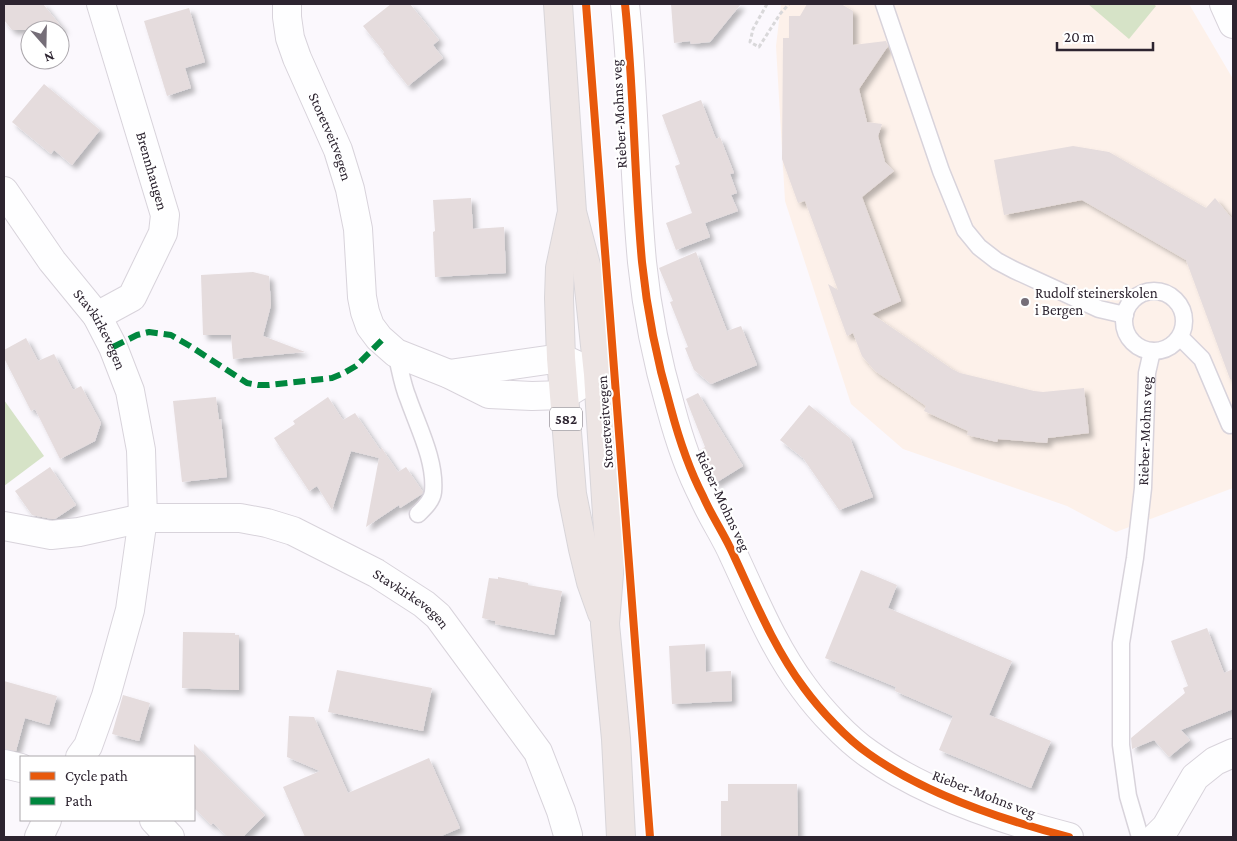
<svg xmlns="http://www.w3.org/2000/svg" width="1237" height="841" font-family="'Crimson Pro',serif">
	<defs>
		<filter id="shadow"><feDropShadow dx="4.5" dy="4.5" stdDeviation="2.5" flood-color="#0004"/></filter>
	</defs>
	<rect width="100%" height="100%" fill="#fbf8fd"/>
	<path fill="#fdf1ea" d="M 781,4 L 1189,4 L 1233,79 L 1233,488 L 1116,532 L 1067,506 L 903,449 L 851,404 L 785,201 L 776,46 Z"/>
	<g fill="#d6e3c7">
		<path d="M 1088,4 L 1153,4 L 1156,6 L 1129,39 Z"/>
		<path d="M 4,400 L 44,456 L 4,486 Z"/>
	</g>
	<g fill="#e5dcdd" filter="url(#shadow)">
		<path d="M 4,4 L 43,4 L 64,30 L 12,30 L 4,20 Z"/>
		<path d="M 391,4 L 410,4 L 439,40 L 433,45 L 443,58 L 408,86 L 383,54 L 384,52 L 363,26 Z"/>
		<path d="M 671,4 L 741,4 L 710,42 L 691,44 L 690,41 L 674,43 Z"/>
		<path d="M 807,4 L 841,4 L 853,11 L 853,45 L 886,41 L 888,46 L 859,89 L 867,122 L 882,124 L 878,136 L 885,162 L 894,171 L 862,197 L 901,301 L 872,314 L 952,369 L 960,373 L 1034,391 L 1043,392 L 1084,388 L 1089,433 L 1048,438 L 1047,443 L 998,439 L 997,442 L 967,435 L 968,431 L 924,411 L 926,406 L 875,371 L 862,356 L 853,333 L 847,336 L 828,284 L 838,290 L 805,201 L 798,203 L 782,159 L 783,38 L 789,38 L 789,16 L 800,16 Z"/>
		<path d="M 189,8 L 205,62 L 185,68 L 191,88 L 167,96 L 144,21 Z"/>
		<path d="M 44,84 L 100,130 L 72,165 L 54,150 L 51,154 L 12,122 Z"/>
		<path d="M 701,100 L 716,139 L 720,137 L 734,173 L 730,174 L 737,193 L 731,195 L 738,211 L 705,223 L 710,237 L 676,250 L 666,223 L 692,213 L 675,166 L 680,164 L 662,115 Z"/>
		<path d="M 1073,146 L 1109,152 L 1206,208 L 1215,198 L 1233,220 L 1233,379 L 1230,379 L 1186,260 L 1082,200 L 1004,215 L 994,160 Z"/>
		<path d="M 471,198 L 473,229 L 504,227 L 506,273 L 435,277 L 433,232 L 435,231 L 433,200 Z"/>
		<path d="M 696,252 L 727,331 L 741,326 L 757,365 L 711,384 L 694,370 L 685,348 L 688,347 L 670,302 L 673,301 L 659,268 Z"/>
		<path d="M 253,272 L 269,276 L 271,305 L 263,336 L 305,352 L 233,359 L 231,335 L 203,335 L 201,275 Z"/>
		<path d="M 26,338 L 38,361 L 54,354 L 73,390 L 81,386 L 101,423 L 95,441 L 60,459 L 35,409 L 31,411 L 4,358 L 4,350 Z"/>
		<path d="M 698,393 L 743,466 L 714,484 L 700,450 L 705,447 L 686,399 Z"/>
		<path d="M 216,397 L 219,420 L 221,419 L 227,477 L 182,482 L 173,401 Z"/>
		<path d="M 328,397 L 343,420 L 355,413 L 381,451 L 381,447 L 398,472 L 406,467 L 423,492 L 422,494 L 400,508 L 399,505 L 366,527 L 379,458 L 351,451 L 332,510 L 317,486 L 309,491 L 274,438 L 295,424 L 293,421 Z"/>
		<path d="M 809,405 L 850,438 L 873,497 L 839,510 L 803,458 L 780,440 Z"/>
		<path d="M 50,467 L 76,505 L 55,519 L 52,519 L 32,515 L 15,491 Z"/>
		<path d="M 861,570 L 897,585 L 888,608 L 1012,661 L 989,715 L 1051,741 L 1031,788 L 939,750 L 953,716 L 895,691 L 896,687 L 825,658 Z"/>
		<path d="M 498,577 L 528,583 L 528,585 L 562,591 L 554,635 L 495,624 L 495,621 L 482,618 L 489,578 L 498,579 Z"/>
		<path d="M 1207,628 L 1224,673 L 1233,669 L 1233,709 L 1181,730 L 1190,740 L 1169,757 L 1154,740 L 1132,749 L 1131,738 L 1185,693 L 1183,688 L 1188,686 L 1171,641 Z"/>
		<path d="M 183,632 L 235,633 L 235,635 L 239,635 L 239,690 L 182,688 Z"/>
		<path d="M 705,644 L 706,672 L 731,671 L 732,701 L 672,704 L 669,646 Z"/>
		<path d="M 337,670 L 432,688 L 423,731 L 328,712 Z"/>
		<path d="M 4,681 L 57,696 L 49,725 L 25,718 L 16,751 L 4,749 Z"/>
		<path d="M 123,695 L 150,703 L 139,741 L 112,734 Z"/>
		<path d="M 289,716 L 314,717 L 348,793 L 429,758 L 460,828 L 439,837 L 305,837 L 283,787 L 320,771 L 287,757 Z"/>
		<path d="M 194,744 L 265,815 L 243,837 L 228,837 L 213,823 L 211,825 L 194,808 Z"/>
		<path d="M 728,784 L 797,784 L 798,837 L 721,837 L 721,801 L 728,801 Z"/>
	</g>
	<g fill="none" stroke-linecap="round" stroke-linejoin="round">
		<defs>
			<g id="lane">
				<path d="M 884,4 L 941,171 L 965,230 L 979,247 L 997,261 L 1014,270 L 1099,309 L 1125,315"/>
				<circle cx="1154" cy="321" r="30"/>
				<path d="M 1180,337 L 1202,359 L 1230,425 L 1233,424"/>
				<path d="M 396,353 C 400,368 402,384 408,398 C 418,427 436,461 433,492 C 432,501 424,508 418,514"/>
				<path id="s1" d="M 1140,837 L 1128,796 L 1121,745 L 1121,643 L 1135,558 L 1143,488 L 1147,373 L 1152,351"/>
			</g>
			<g id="street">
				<path id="s2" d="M 287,4 L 287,17 L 290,38 L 297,58 L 338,150 L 350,189 L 358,229 L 362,297 L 365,312 L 370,326 L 379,338 L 396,353 L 449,374 L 489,394 L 532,396 L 564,395 L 598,374"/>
				<path d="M 625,4 C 634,89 634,176 642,262 C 647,311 657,361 671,409 C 679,439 689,469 703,496 C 712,517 725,535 734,556 C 755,601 774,648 804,688 C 820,710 847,739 869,754 C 925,794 1003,820 1069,837"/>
				<path d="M 1224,4 L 1233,24"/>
				<path id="s3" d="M 4,191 L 52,261 L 97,316 L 113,347 L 130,391 L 141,450 L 143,518 L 130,610 L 106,696 L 88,746 L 80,757"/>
				<path d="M 97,316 L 132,297 L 163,233 L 165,215 L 101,4"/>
				<path d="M 449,374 L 561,358 L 583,368"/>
				<path id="s4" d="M 4,526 L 51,535 L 79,532 L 143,518 L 240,518 L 267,523 L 293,531 L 376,573 L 424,604 L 438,616 L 538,752 L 561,811 L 568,835"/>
				<path d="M 4,764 L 21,768"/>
				<path d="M 154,820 L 170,837"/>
				<path d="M 39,837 L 47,820"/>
				<path d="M 1156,837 L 1166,827 L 1195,777 L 1215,761 L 1233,753"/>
			</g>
			<g id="primary">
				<path d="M 558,4 L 572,212 L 587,269 L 598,374 L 610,561 L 605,624 L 616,739 L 621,837"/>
				<path d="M 571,216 L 560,268 L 559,298 L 561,358 L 572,494 L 583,549 L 591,582 L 602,613"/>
			</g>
		</defs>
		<use href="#lane" stroke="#d8d3db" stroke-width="19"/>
		<use href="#street" stroke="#d8d3db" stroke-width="30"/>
		<use href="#primary" stroke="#d8d5d9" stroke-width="30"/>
		<path stroke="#d9d8da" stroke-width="3" stroke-dasharray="4 2.5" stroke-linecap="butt" d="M 767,4 L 753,29 L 750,42 L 759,47 L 780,14 L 789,4"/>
		<use href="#lane" stroke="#fefeff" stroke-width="16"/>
		<use href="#street" stroke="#fefeff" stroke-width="28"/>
		<use href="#primary" stroke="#ede5e4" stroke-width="28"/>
		<path stroke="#00873e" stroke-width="6" stroke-dasharray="12 6" stroke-linecap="butt" d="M 113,347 L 137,335 L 149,332 L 171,335 L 190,346 L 247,383 L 258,385 L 269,385 L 332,378 L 344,373 L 356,366 L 382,340"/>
		<defs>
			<g id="cycleway">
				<path d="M 586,4 L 650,837"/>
				<path d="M 625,4 C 634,89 634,176 642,262 C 647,311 657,361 671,409 C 679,439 689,469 703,496 C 712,517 725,535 734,556 C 755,601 774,648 804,688 C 820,710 847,739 869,754 C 925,794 1003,820 1069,837"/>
			</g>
		</defs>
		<use href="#cycleway" stroke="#fff" stroke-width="11"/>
		<use href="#cycleway" stroke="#e8590c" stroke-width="8"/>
	</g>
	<circle fill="#756e78" stroke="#fff" stroke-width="2" cx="1025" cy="302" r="5"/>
	<g text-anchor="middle" stroke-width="4.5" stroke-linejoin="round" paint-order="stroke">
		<rect fill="#fff" stroke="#6c666e" stroke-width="1" x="550" y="407.5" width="32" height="23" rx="4"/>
		<g font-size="14" font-weight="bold" fill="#2d2430">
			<text x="566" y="424">582</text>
		</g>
		<g font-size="15" fill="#2d2430" stroke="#fff">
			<text transform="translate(619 114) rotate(-93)" y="5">Rieber-Mohns veg</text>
			<text dy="5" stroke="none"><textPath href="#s2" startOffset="141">Storetveitvegen</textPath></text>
			<text transform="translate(152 171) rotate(74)" y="5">Brennhaugen</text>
			<text dy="5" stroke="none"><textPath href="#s3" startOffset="169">Stavkirkevegen</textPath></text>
			<text transform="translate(605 422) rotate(-94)" y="5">Storetveitvegen</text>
			<text dy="5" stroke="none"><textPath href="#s1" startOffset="410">Rieber-Mohns veg</textPath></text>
			<text transform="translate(723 501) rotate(65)" y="5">Rieber-Mohns veg</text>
			<text dy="5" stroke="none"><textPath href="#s4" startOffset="430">Stavkirkevegen</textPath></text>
			<text transform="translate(984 794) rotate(21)" y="5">Rieber-Mohns veg</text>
		</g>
		<g font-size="15" fill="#2d2430" stroke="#fff" text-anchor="start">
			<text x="1035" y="298">Rudolf steinerskolen<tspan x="1035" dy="17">i Bergen</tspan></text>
		</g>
	</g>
	<rect width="1237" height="841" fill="none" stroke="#2d2430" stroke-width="10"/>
	<rect x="20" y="756" width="175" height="65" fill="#ffffff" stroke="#aba7ac"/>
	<rect x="30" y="772" width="25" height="8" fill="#e8590c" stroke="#aba7ac"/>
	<text x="65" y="781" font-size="15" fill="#2d2430">Cycle path</text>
	<rect x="30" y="797" width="25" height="8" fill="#00873e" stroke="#aba7ac"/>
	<text x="65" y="806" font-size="15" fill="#2d2430">Path</text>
	<g transform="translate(45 45) rotate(160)"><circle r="24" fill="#ffffff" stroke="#aba7ac"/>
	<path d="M0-4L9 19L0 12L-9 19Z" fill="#756e78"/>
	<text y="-8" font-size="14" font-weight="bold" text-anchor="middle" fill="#2d2430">N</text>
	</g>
	<path d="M1057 42v8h96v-8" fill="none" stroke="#2d2430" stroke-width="2.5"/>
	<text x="1064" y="42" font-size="15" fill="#2d2430" stroke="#ffffff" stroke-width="4" paint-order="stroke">20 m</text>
</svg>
